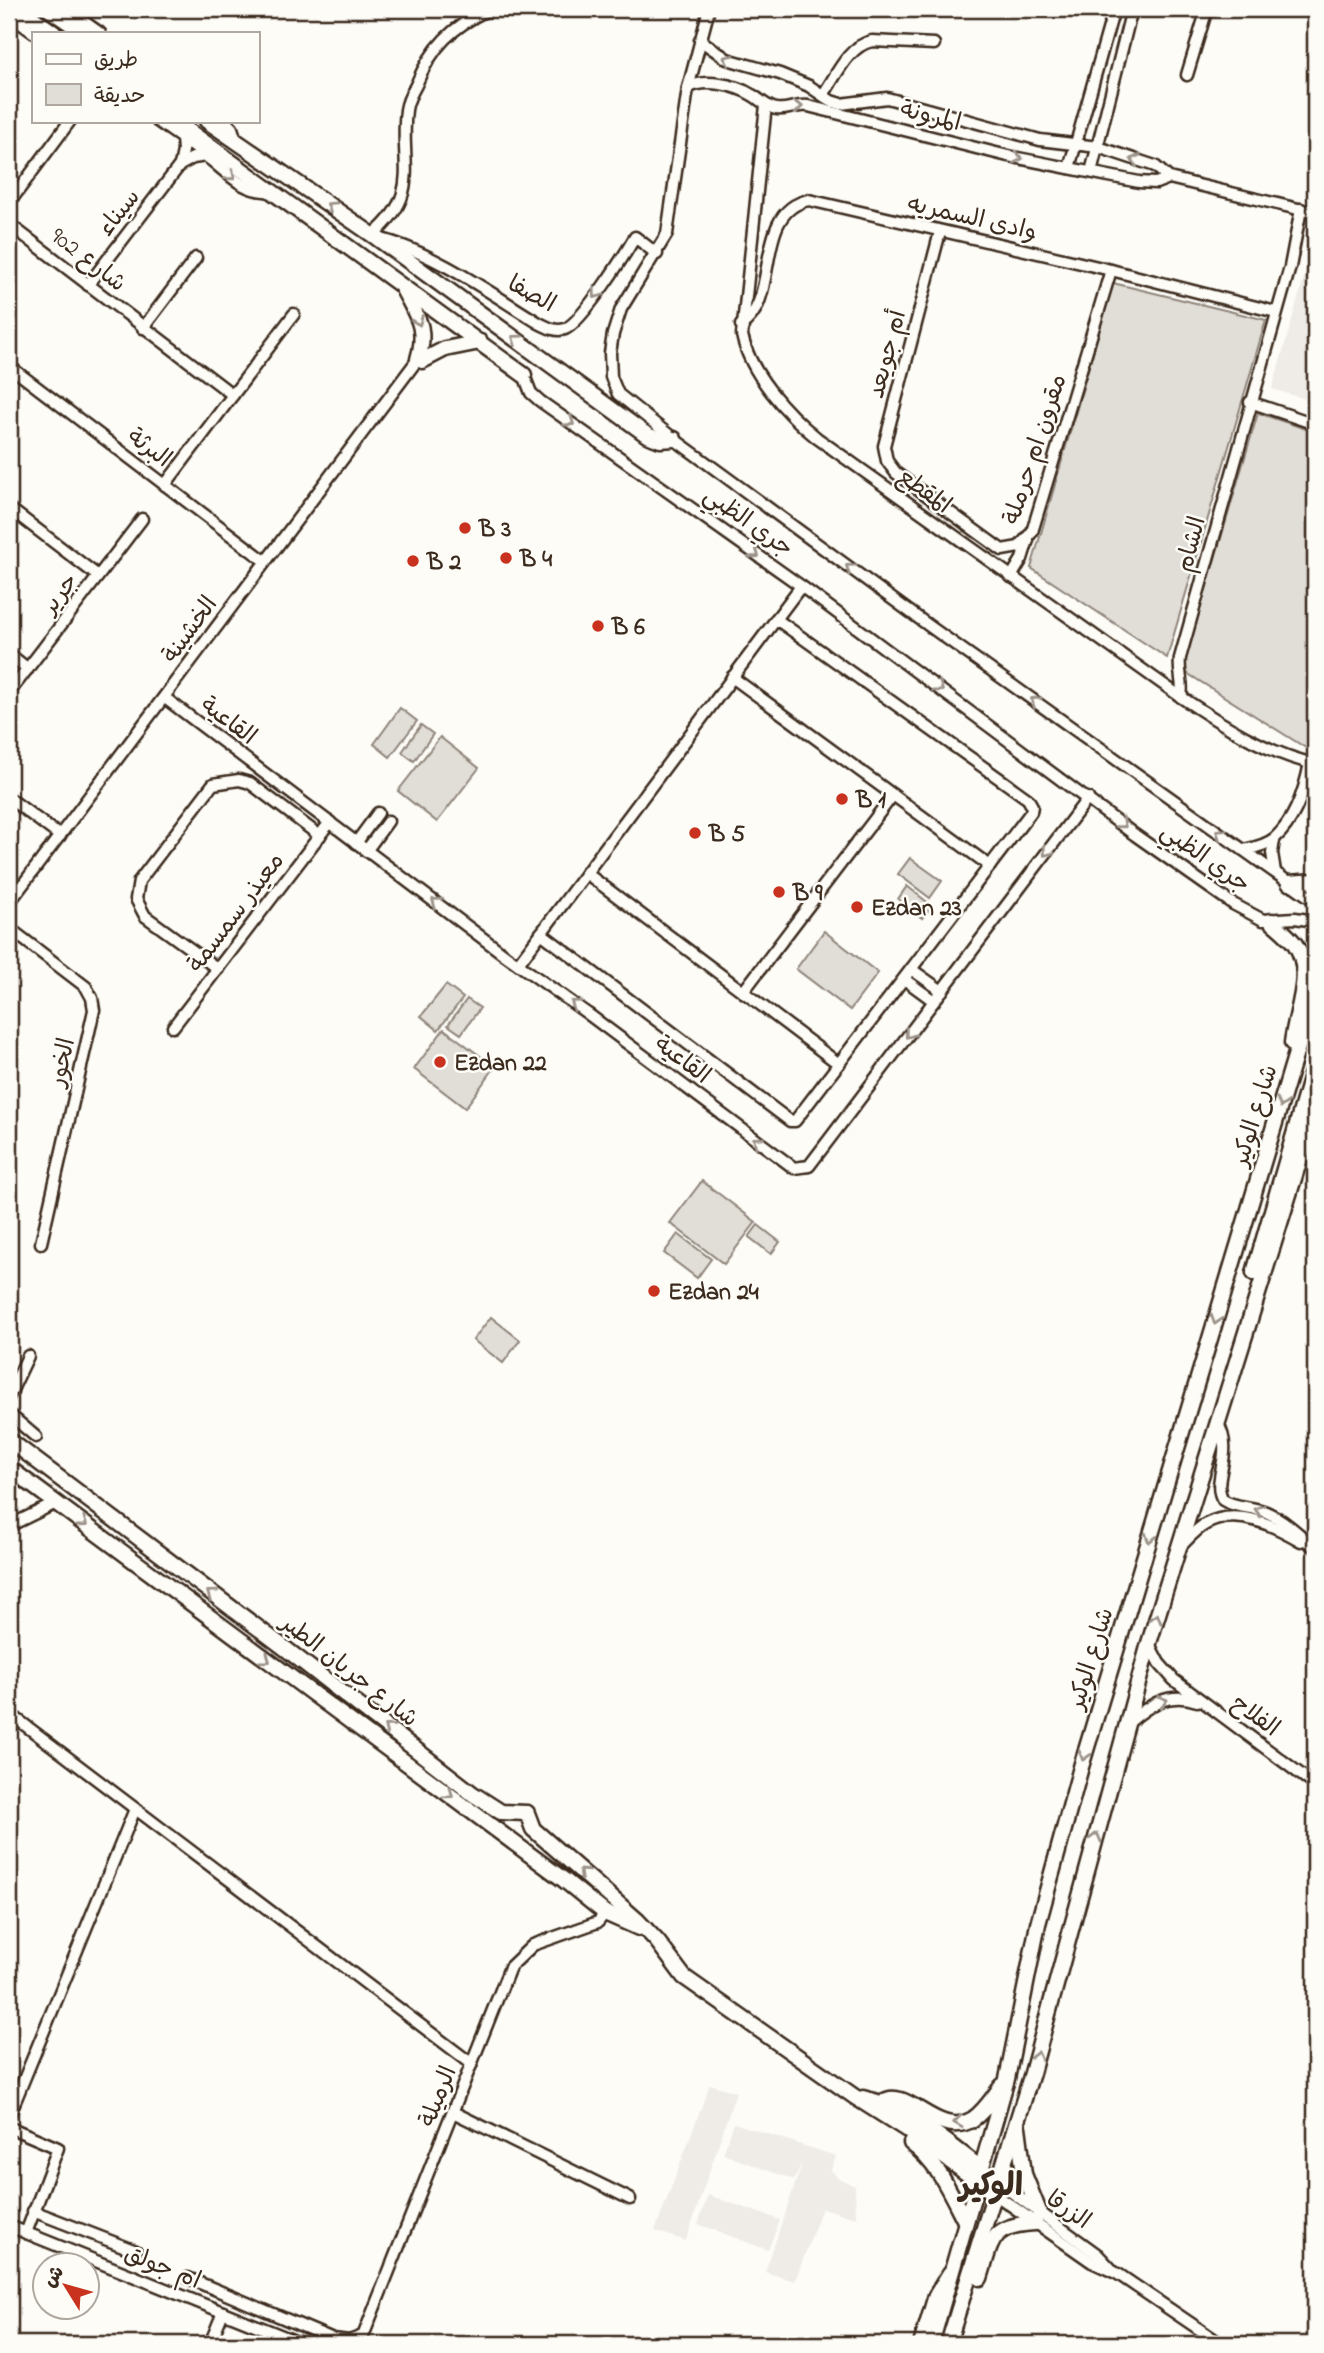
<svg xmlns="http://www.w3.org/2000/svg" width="1324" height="2353" font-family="'Indie Flower','Playpen Sans Arabic',sans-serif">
	<rect width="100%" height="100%" fill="#fdfcf7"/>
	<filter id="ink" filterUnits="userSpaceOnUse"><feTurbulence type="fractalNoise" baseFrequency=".0143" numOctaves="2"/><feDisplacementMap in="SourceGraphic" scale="14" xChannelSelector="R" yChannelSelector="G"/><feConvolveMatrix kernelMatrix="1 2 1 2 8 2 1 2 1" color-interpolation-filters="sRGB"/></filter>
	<g filter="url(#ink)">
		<g fill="#efece7">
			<path d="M 1315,240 L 1315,402 L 1272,389 Z"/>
			<path d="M 710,2084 L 736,2092 L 686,2241 L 655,2231 Z"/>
			<path d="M 734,2123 L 836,2156 L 831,2170 L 838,2178 L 855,2186 L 856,2218 L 822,2208 L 795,2281 L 765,2272 L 803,2161 L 794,2180 L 723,2154 Z"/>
			<path d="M 708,2195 L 780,2220 L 768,2250 L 698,2224 Z"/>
		</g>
		<g fill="#e1ded7" stroke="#8e847a" stroke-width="2">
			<path d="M 1113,283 L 1266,320 L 1167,658 L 1031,568 Z"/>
			<path d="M 1258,413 L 1315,432 L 1315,747 L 1306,748 L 1182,670 Z"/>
			<path d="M 400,708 L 417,721 L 390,757 L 374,744 Z"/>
			<path d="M 421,725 L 433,734 L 414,761 L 402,752 Z"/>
			<path d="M 440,737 L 479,768 L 437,822 L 398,791 Z"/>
			<path d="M 910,858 L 942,881 L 930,898 L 898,874 Z"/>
			<path d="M 907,886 L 932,906 L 922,918 L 898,899 Z"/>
			<path d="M 824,931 L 878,973 L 850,1010 L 796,969 Z"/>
			<path d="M 446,985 L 463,998 L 438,1030 L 421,1016 Z"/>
			<path d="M 467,999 L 480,1008 L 461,1034 L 448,1025 Z"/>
			<path d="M 444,1029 L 495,1067 L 465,1108 L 414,1069 Z"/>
			<path d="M 702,1181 L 756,1222 L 724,1264 L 670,1223 Z"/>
			<path d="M 758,1225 L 780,1242 L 771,1254 L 749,1237 Z"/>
			<path d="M 678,1234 L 711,1259 L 697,1278 L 664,1253 Z"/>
			<path d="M 491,1317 L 520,1340 L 503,1363 L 473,1340 Z"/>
		</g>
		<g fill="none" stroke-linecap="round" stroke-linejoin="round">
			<defs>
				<g id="street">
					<path d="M 66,9 L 100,33"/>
					<path d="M 709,9 L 688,88 L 667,234 L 621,309 L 613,334 L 610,353 L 611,377 L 618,394 L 674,439 L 932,628 L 1315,901"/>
					<path d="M 9,15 L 34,33"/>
					<path d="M 700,40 L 727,59 L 780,74 L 809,86 L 831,101 L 841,104 L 887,98 L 1040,140 L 1098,147 L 1155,166 L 1169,178 L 1315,213"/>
					<path d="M 1187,75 L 1207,9"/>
					<path d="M 688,88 C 704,78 736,85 752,95 C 760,99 766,107 776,109 C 787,111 797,104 808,106 L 1008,156 L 1139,182 L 1156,183 L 1169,178"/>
					<path d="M 823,95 C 836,76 848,46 872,41 L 934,44"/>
					<path d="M 766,105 L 742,335 C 750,374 787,414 817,438 L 1181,697 C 1221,724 1268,754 1315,764"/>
					<path d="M 157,121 C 174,133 191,144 207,157 C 227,172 243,193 270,191"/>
					<path d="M 225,121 L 232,128 L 236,140"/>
					<path d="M 180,165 L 183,151 L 182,138"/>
					<path d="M 1069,168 L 1114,9"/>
					<path d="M 1091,172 L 1132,9"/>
					<path d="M 9,203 L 70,121"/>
					<path d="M 9,224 L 233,395"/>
					<path d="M 940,232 L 884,446 L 887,461 L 896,473 L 1002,550 L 1019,547 L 1032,532 L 1111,270"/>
					<path d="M 373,235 C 423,192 399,164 406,110 C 407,102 412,92 416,85 C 432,46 452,27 489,9"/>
					<path d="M 385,240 C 436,254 493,295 539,323 C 547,327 555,332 565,329 C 582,322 624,256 635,237 L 657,254"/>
					<path d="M 88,285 L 180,165 L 193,158 L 206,156"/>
					<path d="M 741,325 C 781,302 752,211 809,200 L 1111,270 L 1276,312"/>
					<path d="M 143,328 L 196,258"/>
					<path d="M 9,366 L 265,561"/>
					<path d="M 524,375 L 531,393 L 540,401 L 801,586 L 1135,835 L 1233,904 L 1263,920 L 1295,918 L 1315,921"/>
					<path d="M 1250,402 L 1315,424"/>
					<path d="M 165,485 L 294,314"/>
					<path d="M 9,508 L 98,576"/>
					<path d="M 1011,577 L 1022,559 L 1028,540"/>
					<path d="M 9,654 L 28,669"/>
					<path d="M 732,677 L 990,866"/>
					<path d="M 9,693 L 142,519"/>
					<path d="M 1181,697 C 1184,683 1178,672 1180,658 L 1290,267 L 1301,209"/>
					<path d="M 165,698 L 505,955 L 588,1014 L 794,1168 L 809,1166 L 1088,798"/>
					<path d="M 9,798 L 60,836"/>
					<path d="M 1274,840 L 1272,853 L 1275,872"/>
					<path d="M 356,843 L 378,813"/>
					<path d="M 1244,850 C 1254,848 1267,845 1275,838 C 1295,820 1305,789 1310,763"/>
					<path d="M 366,851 L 388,821"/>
					<path d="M 586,873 L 839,1064"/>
					<path d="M 9,903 L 418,359"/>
					<path d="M 9,928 L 86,987 L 92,998 L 94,1010 L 41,1243"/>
					<path d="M 541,933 L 790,1121 L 795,1121 L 1031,812 L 1032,806 L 1028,799 L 776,619"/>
					<path d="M 518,964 L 801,586"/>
					<path d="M 218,969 L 145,916 L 136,899 L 139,881 L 213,784 L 239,780 L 250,783 L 320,836"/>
					<path d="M 911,969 L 942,991"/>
					<path d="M 904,979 L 934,1001"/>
					<path d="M 743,992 L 893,795"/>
					<path d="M 173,1027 L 330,822"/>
					<path d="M 9,1396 L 28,1356"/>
					<path d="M 9,1414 L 36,1437"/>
					<path d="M 1217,1422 C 1236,1454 1210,1480 1223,1500 C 1235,1508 1252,1506 1266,1512 C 1285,1520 1300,1535 1315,1548"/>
					<path d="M 9,1526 L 56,1503"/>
					<path d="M 1181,1546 C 1188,1539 1196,1529 1206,1524 C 1236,1507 1274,1525 1301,1541"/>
					<path d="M 1149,1644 L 1159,1663 L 1174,1680 L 1315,1785"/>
					<path d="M 9,1713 L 472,2064"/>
					<path d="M 1127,1724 C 1149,1705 1168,1691 1197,1701"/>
					<path d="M 453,2112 L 630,2199"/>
					<path d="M 9,2116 L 135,1809"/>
					<path d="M 9,2127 L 58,2148 L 26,2233"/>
					<path d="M 999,2183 L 1097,2254 L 1113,2271"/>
					<path d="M 996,2195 L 1092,2262 L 1118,2274 L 1221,2344"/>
					<path d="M 33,2211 L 136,2251"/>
					<path d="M 9,2226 L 302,2344"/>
					<path d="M 188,2278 L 333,2339 L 349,2341 L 363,2336"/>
					<path d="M 210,2344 L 223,2312"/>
					<path d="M 360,2344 L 510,1967 L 533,1945 L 598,1922 L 605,1913"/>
					<path d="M 919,2344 L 934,2295 L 948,2272"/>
				</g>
				<g id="secondary">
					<path d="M 20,9 L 54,33"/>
					<path d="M 49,9 L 84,33"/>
					<path d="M 175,121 L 524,375"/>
					<path d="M 207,121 L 377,238 L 647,435 L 660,440 L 674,439"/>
					<path d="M 402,287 C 416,315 428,327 418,359"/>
					<path d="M 422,361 L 445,349 L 480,342"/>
					<path d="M 1289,883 L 1315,881"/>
					<path d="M 1271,921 C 1279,928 1288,935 1295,944 C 1315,973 1295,1012 1292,1043"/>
					<path d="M 1254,1273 L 1315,1062"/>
					<path d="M 9,1440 L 286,1649 L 473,1794 L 501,1812 L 527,1813 L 533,1829 L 638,1921 L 657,1941 L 684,1977 L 855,2097 L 912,2133 L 996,2195"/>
					<path d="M 9,1468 L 564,1880 L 605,1913 L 639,1928"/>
					<path d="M 863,2098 C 910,2108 951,2146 988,2174"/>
					<path d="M 883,2102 C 907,2085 938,2141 973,2119 C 985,2111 993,2097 1002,2086"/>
					<path d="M 1018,2127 L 1024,2174 L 1040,2214"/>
					<path d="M 911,2143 C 938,2163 950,2192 965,2221"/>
					<path d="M 980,2278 C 992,2241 990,2225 1035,2223"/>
					<path d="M 931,2344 L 1007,2079 L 1038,1924 L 1081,1767 L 1315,990"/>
					<path d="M 948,2344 L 1032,2073 L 1149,1643 L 1315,1111"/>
				</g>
			</defs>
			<use href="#street" stroke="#3b2a1e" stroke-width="15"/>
			<use href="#secondary" stroke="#3b2a1e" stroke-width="19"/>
			<use href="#street" stroke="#fdfcf7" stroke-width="10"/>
			<use href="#secondary" stroke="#fdfcf7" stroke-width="14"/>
		</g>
		<defs><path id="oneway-chevron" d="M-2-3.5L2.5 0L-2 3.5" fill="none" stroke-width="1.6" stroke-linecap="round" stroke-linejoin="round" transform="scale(1.75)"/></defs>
		<g stroke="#9c938a">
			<use href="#oneway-chevron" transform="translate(728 59) rotate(-154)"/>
			<use href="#oneway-chevron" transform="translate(798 107) rotate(-6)"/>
			<use href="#oneway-chevron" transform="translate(1018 158) rotate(11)"/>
			<use href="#oneway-chevron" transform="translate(1135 160) rotate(-163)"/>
			<use href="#oneway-chevron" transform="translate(231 176) rotate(39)"/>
			<use href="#oneway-chevron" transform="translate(331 206) rotate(-146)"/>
			<use href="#oneway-chevron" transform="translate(597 294) rotate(126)"/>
			<use href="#oneway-chevron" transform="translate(418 321) rotate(68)"/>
			<use href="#oneway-chevron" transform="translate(516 339) rotate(-144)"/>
			<use href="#oneway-chevron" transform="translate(570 422) rotate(35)"/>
			<use href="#oneway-chevron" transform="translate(755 554) rotate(35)"/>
			<use href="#oneway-chevron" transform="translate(850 568) rotate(-144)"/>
			<use href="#oneway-chevron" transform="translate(939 688) rotate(36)"/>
			<use href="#oneway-chevron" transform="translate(1035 701) rotate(-145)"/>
			<use href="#oneway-chevron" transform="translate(1122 824) rotate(39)"/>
			<use href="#oneway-chevron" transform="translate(1220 833) rotate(-145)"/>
			<use href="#oneway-chevron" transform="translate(1047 852) rotate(127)"/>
			<use href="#oneway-chevron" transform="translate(436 902) rotate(-144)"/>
			<use href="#oneway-chevron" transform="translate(575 1004) rotate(-144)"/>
			<use href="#oneway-chevron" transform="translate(909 1034) rotate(127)"/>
			<use href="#oneway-chevron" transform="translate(1282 1103) rotate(107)"/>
			<use href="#oneway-chevron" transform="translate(757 1141) rotate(-143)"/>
			<use href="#oneway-chevron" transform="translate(1216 1320) rotate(107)"/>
			<use href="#oneway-chevron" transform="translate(1259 1510) rotate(-162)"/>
			<use href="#oneway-chevron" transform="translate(83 1523) rotate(36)"/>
			<use href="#oneway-chevron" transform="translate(1150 1538) rotate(107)"/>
			<use href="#oneway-chevron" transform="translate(211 1594) rotate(-143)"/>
			<use href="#oneway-chevron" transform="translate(1156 1618) rotate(-73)"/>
			<use href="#oneway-chevron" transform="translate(266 1659) rotate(37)"/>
			<use href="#oneway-chevron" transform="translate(1163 1701) rotate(-17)"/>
			<use href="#oneway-chevron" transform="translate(388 1728) rotate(-142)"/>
			<use href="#oneway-chevron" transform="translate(1084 1756) rotate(107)"/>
			<use href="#oneway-chevron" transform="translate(449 1794) rotate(37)"/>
			<use href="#oneway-chevron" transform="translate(1096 1837) rotate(-75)"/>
			<use href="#oneway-chevron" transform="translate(583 1873) rotate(-137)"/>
			<use href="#oneway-chevron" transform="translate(1037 2056) rotate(-75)"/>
			<use href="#oneway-chevron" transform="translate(958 2122) rotate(173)"/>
		</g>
	</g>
	<g fill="#c8321e" stroke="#fdfcf7" stroke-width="2.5">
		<circle cx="465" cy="528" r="7"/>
		<circle cx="506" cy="558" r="7"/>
		<circle cx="413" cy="561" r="7"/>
		<circle cx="598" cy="626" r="7"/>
		<circle cx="842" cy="799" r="7"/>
		<circle cx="695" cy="833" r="7"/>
		<circle cx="779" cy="892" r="7"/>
		<circle cx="857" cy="907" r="7"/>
		<circle cx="440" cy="1062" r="7"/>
		<circle cx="654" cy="1291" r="7"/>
	</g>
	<g text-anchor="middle" stroke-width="5" stroke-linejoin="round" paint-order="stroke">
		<g font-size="24" fill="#3b2a1e" stroke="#fdfcf7">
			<text transform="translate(931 115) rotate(14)" y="8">المرونة</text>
			<text transform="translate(118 212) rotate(-52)" y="8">سيناء</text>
			<text transform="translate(973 217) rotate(13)" y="8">وادى السمريه</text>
			<text transform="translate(89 259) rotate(38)" y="8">شارع 902</text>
			<text transform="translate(532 293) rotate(29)" y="8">الصفا</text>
			<text transform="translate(886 354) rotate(-75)" y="8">أم جويعد</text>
			<text transform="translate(150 447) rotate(37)" y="8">البرثة</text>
			<text transform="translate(1034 449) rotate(-72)" y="8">مقرون ام حرملة</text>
			<text transform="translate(925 490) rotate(36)" y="8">المقطع</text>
			<text transform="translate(749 521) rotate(35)" y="8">جري الظبي</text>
			<text transform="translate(1190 544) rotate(-75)" y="8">الشام</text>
			<text transform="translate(59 593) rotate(-53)" y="8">جرير</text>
			<text transform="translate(189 629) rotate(-54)" y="8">الخشينة</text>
			<text transform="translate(229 720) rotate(37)" y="8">القاعية</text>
			<text transform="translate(1206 857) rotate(35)" y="8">جري الظبي</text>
			<text transform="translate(235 912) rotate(-53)" y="8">معيذر سمسمة</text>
			<text transform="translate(683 1059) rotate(37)" y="8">القاعية</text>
			<text transform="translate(61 1062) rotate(-77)" y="8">الخور</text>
			<text transform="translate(1254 1115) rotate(-73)" y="8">شارع الوكير</text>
			<text transform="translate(1090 1658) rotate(-73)" y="8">شارع الوكير</text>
			<text transform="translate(350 1670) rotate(38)" y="8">شارع جريان الطير</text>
			<text transform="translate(1256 1715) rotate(36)" y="8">الفلاح</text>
			<text transform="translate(437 2096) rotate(-68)" y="8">الرميلة</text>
			<text transform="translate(1069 2209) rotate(35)" y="8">الزرقا</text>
			<text transform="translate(163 2266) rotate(22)" y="8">ام جولق</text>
		</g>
		<g font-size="24" font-weight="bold" fill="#3b2a1e" stroke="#fdfcf7" text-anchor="start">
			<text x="479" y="536">B 3</text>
			<text x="520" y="566">B 4</text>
			<text x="427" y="569">B 2</text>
			<text x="612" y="634">B 6</text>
			<text x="856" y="807">B 1</text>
			<text x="709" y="841">B 5</text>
			<text x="793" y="900">B 9</text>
			<text x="871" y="915">Ezdan 23</text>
			<text x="454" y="1070">Ezdan 22</text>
			<text x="668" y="1299">Ezdan 24</text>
		</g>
		<g font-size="32" font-weight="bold" fill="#3b2a1e" stroke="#fdfcf7">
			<text x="991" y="2195">الوكير</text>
		</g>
	</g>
	<rect width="1324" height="2353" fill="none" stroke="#fdfcf7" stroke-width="35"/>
	<rect x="18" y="18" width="1289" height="2318" fill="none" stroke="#3b2a1e" stroke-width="2.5" filter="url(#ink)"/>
	<rect x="32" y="32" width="228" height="91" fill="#fdfcf7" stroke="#afa8a0" stroke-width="2"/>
	<rect x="46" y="54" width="35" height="10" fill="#fdfcf7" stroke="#afa8a0" stroke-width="2"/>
	<text x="94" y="66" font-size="21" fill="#3b2a1e">طريق</text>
	<rect x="46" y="84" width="35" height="21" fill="#e1ded7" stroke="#afa8a0" stroke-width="2"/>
	<text x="94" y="102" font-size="21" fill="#3b2a1e">حديقة</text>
	<g transform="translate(66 2286) rotate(307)"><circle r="33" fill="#fdfcf7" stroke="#afa8a0" stroke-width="2"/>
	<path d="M0-5L12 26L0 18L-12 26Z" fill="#c8321e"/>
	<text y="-10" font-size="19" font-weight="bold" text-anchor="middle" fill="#3b2a1e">ش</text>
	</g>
</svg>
